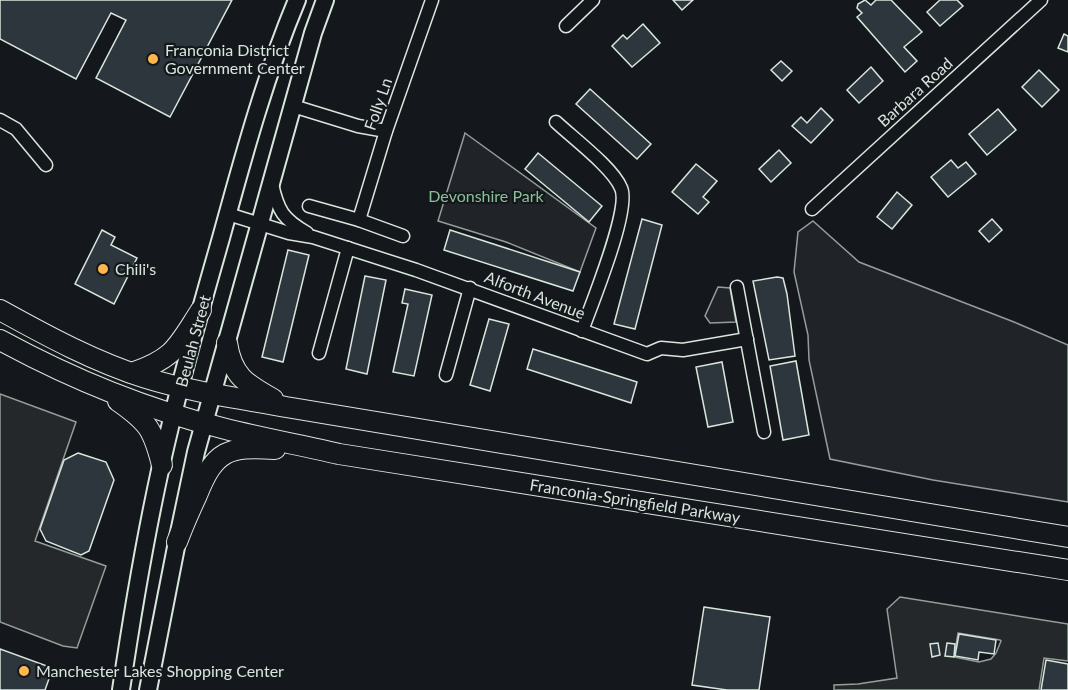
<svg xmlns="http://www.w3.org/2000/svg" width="1068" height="690" font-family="Lato,sans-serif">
	<rect width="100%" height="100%" fill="#14181c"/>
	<g fill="#202428" stroke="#939e99" stroke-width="1.5">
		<path d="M 465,133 L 596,228 L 580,272 L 506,242 L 438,221 Z"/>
		<path d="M 813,221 L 859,262 L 1014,322 L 1068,345 L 1068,502 L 933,480 L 830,459 L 809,360 L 808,335 L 794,272 L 798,232 Z"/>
		<path d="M 718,287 L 730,288 L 736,322 L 710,323 L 705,316 Z"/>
	</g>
	<g fill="#24282b" stroke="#939e99" stroke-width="1.5" fill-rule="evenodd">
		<path d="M 0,394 L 76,422 L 35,541 L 106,566 L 77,648 L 63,646 L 0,622 Z"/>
		<path d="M 900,597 L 1068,624 L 1068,661 L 1044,658 L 1039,690 L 834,690 L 834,685 L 858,684 L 897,678 L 887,609 ZM 958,633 L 1000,640 L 1001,641 L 996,653 L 991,659 L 979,662 L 954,657 Z"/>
	</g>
	<g fill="#2c363c" stroke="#d8e6dc" stroke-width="1.5">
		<path d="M 0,0 L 232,0 L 170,117 L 96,78 L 126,20 L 111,13 L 76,79 L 0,39 Z"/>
		<path d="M 673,0 L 693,0 L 682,10 Z"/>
		<path d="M 865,0 L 871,5 L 876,0 L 891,0 L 922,32 L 904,47 L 917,61 L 905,72 L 857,17 L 862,13 L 857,8 L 858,4 Z"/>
		<path d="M 940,0 L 957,0 L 963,6 L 940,26 L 927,12 Z"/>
		<path d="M 643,24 L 660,43 L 632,67 L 612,46 L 623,35 L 627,39 Z"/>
		<path d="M 1064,34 L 1068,36 L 1068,52 L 1058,48 Z"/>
		<path d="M 781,61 L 792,71 L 782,81 L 771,70 Z"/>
		<path d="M 871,67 L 883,81 L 859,103 L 847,90 Z"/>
		<path d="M 1039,70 L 1059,90 L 1042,107 L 1022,87 Z"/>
		<path d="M 590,89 L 651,144 L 637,159 L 576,104 Z"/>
		<path d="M 821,108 L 833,120 L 811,143 L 792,126 L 801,117 L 807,123 Z"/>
		<path d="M 998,109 L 1016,130 L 987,155 L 969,134 Z"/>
		<path d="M 779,150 L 791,163 L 771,182 L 759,169 Z"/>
		<path d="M 538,153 L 602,206 L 589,222 L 525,169 Z"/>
		<path d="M 951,160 L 958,168 L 966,162 L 976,174 L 948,197 L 931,177 Z"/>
		<path d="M 696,164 L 717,181 L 703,197 L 709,202 L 698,214 L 672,192 Z"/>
		<path d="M 897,192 L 912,205 L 892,229 L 877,217 Z"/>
		<path d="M 642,219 L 662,225 L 635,329 L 614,324 Z"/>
		<path d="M 992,219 L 1002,230 L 989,242 L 979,231 Z"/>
		<path d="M 102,230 L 115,237 L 111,245 L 137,258 L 114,304 L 75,284 Z"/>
		<path d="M 450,230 L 580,272 L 573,291 L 444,250 Z"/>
		<path d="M 288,250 L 309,255 L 283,362 L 262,357 Z"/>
		<path d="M 365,276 L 386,280 L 367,374 L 346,369 Z"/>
		<path d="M 777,277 L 783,278 L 787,294 L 795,356 L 769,360 L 753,281 Z"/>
		<path d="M 405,289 L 432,295 L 414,376 L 393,372 L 408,304 L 402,303 Z"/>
		<path d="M 489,319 L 509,324 L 490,391 L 470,385 Z"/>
		<path d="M 533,349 L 637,382 L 631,403 L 527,369 Z"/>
		<path d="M 796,361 L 809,435 L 783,440 L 770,366 Z"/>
		<path d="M 722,362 L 733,422 L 708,427 L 696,367 Z"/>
		<path d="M 78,453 L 106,462 L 114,480 L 89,551 L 81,555 L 46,541 L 40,529 L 64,460 Z"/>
		<path d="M 704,607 L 770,617 L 759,690 L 727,690 L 692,685 Z"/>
		<path d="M 959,634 L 996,640 L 994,654 L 979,652 L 978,660 L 955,656 Z"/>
		<path d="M 938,643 L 940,655 L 932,657 L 930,644 Z"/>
		<path d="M 947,643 L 955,644 L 954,657 L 945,656 Z"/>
		<path d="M 0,649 L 47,666 L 50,676 L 45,690 L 0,690 Z"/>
		<path d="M 1046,660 L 1068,664 L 1068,690 L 1041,690 Z"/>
	</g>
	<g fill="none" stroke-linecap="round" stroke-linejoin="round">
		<defs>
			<g id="minor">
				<path d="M 566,26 L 593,0"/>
				<path d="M 293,106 L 358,126 L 386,131"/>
				<path d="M 0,120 L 16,129 L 46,165"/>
				<path d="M 556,122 C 573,138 613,168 621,188 C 631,209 591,305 582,331"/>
				<path d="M 272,184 C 278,211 283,219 307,233"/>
				<path d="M 309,206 L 359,220 L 403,236"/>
				<path d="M 812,209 L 1041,0"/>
				<path d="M 228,214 L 289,233 L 313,237 L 416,270 L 647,354 L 661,348 L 683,350 L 747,339"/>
				<path d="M 359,220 L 386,131 L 432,0"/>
				<path d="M 737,287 L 764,432"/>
				<path d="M 319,353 L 348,248"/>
				<path d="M 446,375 L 470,288"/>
			</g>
			<g id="secondary">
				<path d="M 121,690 C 134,602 149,513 170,427 C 185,363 203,301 221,238 C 243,158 265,76 297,0"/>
				<path d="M 148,690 L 177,542 L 196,452 L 313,33 L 325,0"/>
			</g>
			<g id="primary">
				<path d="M 0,310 C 47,336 95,362 146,378 C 191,392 239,398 286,407 L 1068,537"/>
				<path d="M 0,340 C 70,378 145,409 222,428 C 261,438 300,445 339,454 L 1068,570"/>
				<path d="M 227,343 C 232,376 246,384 273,399"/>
				<path d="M 132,373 C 175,358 177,347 201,310"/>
				<path d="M 118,401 C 148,422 153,429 162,465"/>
				<path d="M 177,542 C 183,526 190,510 197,495 C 215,450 228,446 275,449"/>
			</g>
		</defs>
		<use href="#minor" stroke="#d8e6dc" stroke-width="15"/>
		<use href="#secondary" stroke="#d8e6dc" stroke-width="20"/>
		<use href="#primary" stroke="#d8e6dc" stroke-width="22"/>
		<use href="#minor" stroke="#14181c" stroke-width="12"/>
		<use href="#secondary" stroke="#14181c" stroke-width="16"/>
		<use href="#primary" stroke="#14181c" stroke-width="20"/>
	</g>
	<g fill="#ffb74d" stroke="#14181c" stroke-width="2">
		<circle cx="153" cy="59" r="6"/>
		<circle cx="103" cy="269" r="6"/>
		<circle cx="24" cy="671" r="6"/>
	</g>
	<g text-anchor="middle" stroke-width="4.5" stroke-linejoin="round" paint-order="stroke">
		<g font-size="16" fill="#d8e6dc" stroke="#14181c" text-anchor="start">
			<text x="165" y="56">Franconia District<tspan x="165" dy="18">Government Center</tspan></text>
			<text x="115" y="275">Chili's</text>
			<text x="36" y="677">Manchester Lakes Shopping Center</text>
		</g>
		<g font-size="16" fill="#d8e6dc" stroke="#14181c">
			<text transform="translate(915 92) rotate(-42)" y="6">Barbara Road</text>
			<text transform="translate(378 104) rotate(-71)" y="6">Folly Ln</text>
			<text transform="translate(535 295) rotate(21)" y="6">Alforth Avenue</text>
			<text transform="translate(193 341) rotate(-75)" y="6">Beulah Street</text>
			<text transform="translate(635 501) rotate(9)" y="6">Franconia-Springfield Parkway</text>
		</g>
		<g font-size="16" fill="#8ac095" stroke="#14181c">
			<text x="486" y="202">Devonshire Park</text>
		</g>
	</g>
</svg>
